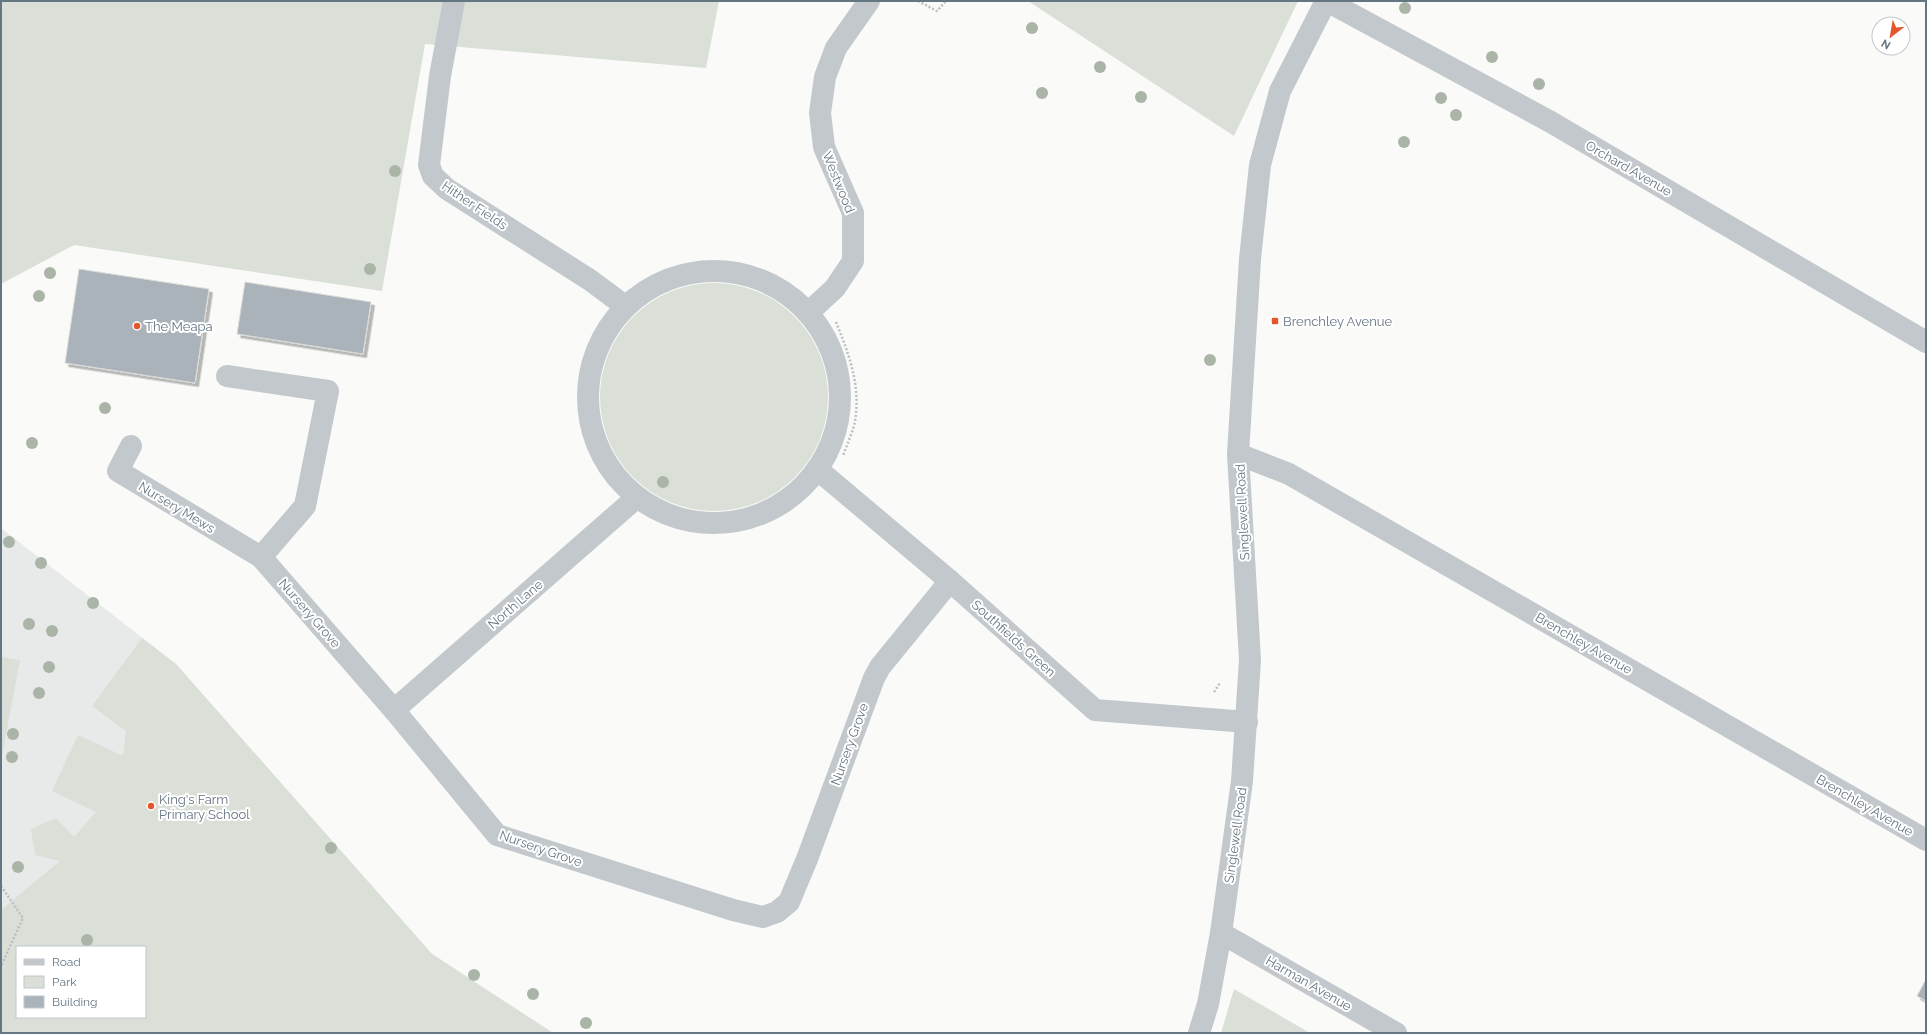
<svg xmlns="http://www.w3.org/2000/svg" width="1927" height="1034" font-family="Raleway,sans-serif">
	<defs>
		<filter id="shadow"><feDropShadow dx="3.5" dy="3.5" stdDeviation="0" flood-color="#0004"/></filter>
	</defs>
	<rect width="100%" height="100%" fill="#fafaf8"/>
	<path fill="#e8e9e9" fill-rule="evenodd" d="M 1,528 L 176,664 L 432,954 L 553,1033 L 1,1033 ZM 17,947 L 145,947 L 145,1017 L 17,1017 Z"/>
	<g fill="#dadfd7" fill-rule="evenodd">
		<path d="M 1,1 L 719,1 L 706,68 L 425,44 L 382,291 L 74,245 L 1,284 Z"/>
		<path d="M 1028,1 L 1298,1 L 1234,136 Z"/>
		<circle cx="714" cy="397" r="114"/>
		<path d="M 142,638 L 176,664 L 432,954 L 553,1033 L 1,1033 L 1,910 L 60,861 L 35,855 L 31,829 L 56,818 L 74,837 L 96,812 L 52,791 L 78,735 L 123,756 L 126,731 L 92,706 ZM 17,947 L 145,947 L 145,1017 L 17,1017 Z"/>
		<path d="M 1,657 L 20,660 L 1,761 Z"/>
		<path d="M 1234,989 L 1310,1033 L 1221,1033 Z"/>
	</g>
	<g fill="#aab3b9" stroke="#dcdcda" filter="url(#shadow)">
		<path d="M 79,269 L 209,289 L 195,383 L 65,363 Z"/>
		<path d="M 245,282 L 371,302 L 363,354 L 237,334 Z"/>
		<path d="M 1926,979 L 1926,1001 L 1917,996 Z"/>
	</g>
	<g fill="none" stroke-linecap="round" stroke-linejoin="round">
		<g stroke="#bbbfc2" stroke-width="2.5" stroke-dasharray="2 2" stroke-linecap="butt">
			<path d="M 918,1 L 937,11 L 946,1"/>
			<path d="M 836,322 C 849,354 861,386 855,421 C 853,432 847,444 843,456"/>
			<path d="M 1214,692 L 1220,683"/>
			<path d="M 1,886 L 23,918 L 1,966"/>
		</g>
		<g stroke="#c3c8cc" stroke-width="22">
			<path d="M 454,1 L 440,76 L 429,165 L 433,176 L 447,189 L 590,280 L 625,306"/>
			<path d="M 1327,1 L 1549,121 L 1926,342"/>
			<circle cx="714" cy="397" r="126"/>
			<path d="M 809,312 L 835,288 L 853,261 L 853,213 L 824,147 L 820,113 L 825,77 L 836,48 L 869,1"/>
			<path d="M 227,376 L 328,391 L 305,506 L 261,557 L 394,710 L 497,835 L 733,910 L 763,917 L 777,912 L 789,902 L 807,859 L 874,678 L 880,667 L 950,581"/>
			<path d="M 131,446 L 118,471 L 261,557"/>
			<path d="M 1238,454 L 1289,474 L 1926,840"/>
			<path d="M 817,469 L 950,581 L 1095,710 L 1247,722"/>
			<path d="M 394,710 L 636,498"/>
			<path d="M 1221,933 L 1396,1033"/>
		</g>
		<path stroke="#c3c8cc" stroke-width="22" d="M 1199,1033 L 1208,1004 L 1221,933 L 1242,781 L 1250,660 L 1238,454 L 1250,259 L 1260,165 L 1280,91 L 1326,1"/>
	</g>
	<g fill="#aab4a7">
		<circle cx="1405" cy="8" r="6"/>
		<circle cx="1032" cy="28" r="6"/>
		<circle cx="1492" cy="57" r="6"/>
		<circle cx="1100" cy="67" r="6"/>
		<circle cx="1539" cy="84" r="6"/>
		<circle cx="1042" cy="93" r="6"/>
		<circle cx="1141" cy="97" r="6"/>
		<circle cx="1441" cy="98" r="6"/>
		<circle cx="1456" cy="115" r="6"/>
		<circle cx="1404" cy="142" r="6"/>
		<circle cx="395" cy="171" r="6"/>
		<circle cx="370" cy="269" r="6"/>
		<circle cx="50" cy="273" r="6"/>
		<circle cx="39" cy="296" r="6"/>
		<circle cx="1210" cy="360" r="6"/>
		<circle cx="105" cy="408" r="6"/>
		<circle cx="32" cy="443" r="6"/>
		<circle cx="663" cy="482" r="6"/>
		<circle cx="9" cy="542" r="6"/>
		<circle cx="41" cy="563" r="6"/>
		<circle cx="93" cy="603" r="6"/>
		<circle cx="29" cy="624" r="6"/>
		<circle cx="52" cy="631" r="6"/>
		<circle cx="49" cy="667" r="6"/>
		<circle cx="39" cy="693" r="6"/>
		<circle cx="13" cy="734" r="6"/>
		<circle cx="12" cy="757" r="6"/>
		<circle cx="331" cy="848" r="6"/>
		<circle cx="18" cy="867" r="6"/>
		<circle cx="87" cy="940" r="6"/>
		<circle cx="474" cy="975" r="6"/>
		<circle cx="533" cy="994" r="6"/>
		<circle cx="586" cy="1023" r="6"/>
	</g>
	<g fill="#e4572e" stroke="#fff" stroke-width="1.5">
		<rect x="1271" y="317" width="8" height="8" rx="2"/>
		<circle cx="137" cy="326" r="4"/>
		<circle cx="151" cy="806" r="4"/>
	</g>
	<g text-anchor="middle" stroke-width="4" stroke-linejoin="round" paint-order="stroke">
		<g font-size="13" fill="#657683" stroke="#fff">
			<text transform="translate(1629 168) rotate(30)" y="5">Orchard Avenue</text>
			<text transform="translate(839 182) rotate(68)" y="5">Westwood</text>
			<text transform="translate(475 205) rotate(34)" y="5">Hither Fields</text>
			<text transform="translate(177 507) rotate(31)" y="5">Nursery Mews</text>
			<text transform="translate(1242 512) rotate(-93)" y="5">Singlewell Road</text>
			<text transform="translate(515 604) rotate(-41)" y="5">North Lane</text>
			<text transform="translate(310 613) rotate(49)" y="5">Nursery Grove</text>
			<text transform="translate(1014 638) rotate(42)" y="5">Southfields Green</text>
			<text transform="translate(1584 643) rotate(30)" y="5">Brenchley Avenue</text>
			<text transform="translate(849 744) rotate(-70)" y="5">Nursery Grove</text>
			<text transform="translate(1865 805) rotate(30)" y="5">Brenchley Avenue</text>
			<text transform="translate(1235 835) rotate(-82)" y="5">Singlewell Road</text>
			<text transform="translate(541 848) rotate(19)" y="5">Nursery Grove</text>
			<text transform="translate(1309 983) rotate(30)" y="5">Harman Avenue</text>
		</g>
		<g font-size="13" fill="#657683" stroke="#fff" text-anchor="start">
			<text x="1283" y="326">Brenchley Avenue</text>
			<text x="145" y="331">The Meapa</text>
			<text x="159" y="804">King's Farm<tspan x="159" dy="15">Primary School</tspan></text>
		</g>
	</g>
	<rect width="1927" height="1034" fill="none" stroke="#657683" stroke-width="4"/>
	<rect x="16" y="946" width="130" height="72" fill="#ffffff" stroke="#c1c8cd"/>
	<rect x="24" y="959" width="20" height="6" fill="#c3c8cc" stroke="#c1c8cd"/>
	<text x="52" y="966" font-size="12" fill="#657683">Road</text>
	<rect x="24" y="976" width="20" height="12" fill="#dadfd7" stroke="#c1c8cd"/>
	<text x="52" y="986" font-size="12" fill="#657683">Park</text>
	<rect x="24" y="996" width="20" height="12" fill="#aab3b9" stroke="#c1c8cd"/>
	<text x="52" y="1006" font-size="12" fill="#657683">Building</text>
	<g transform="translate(1891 36) rotate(211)"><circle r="19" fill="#ffffff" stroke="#c1c8cd"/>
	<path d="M0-3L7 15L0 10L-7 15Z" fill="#e4572e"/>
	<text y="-6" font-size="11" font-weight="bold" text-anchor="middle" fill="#657683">N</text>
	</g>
</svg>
